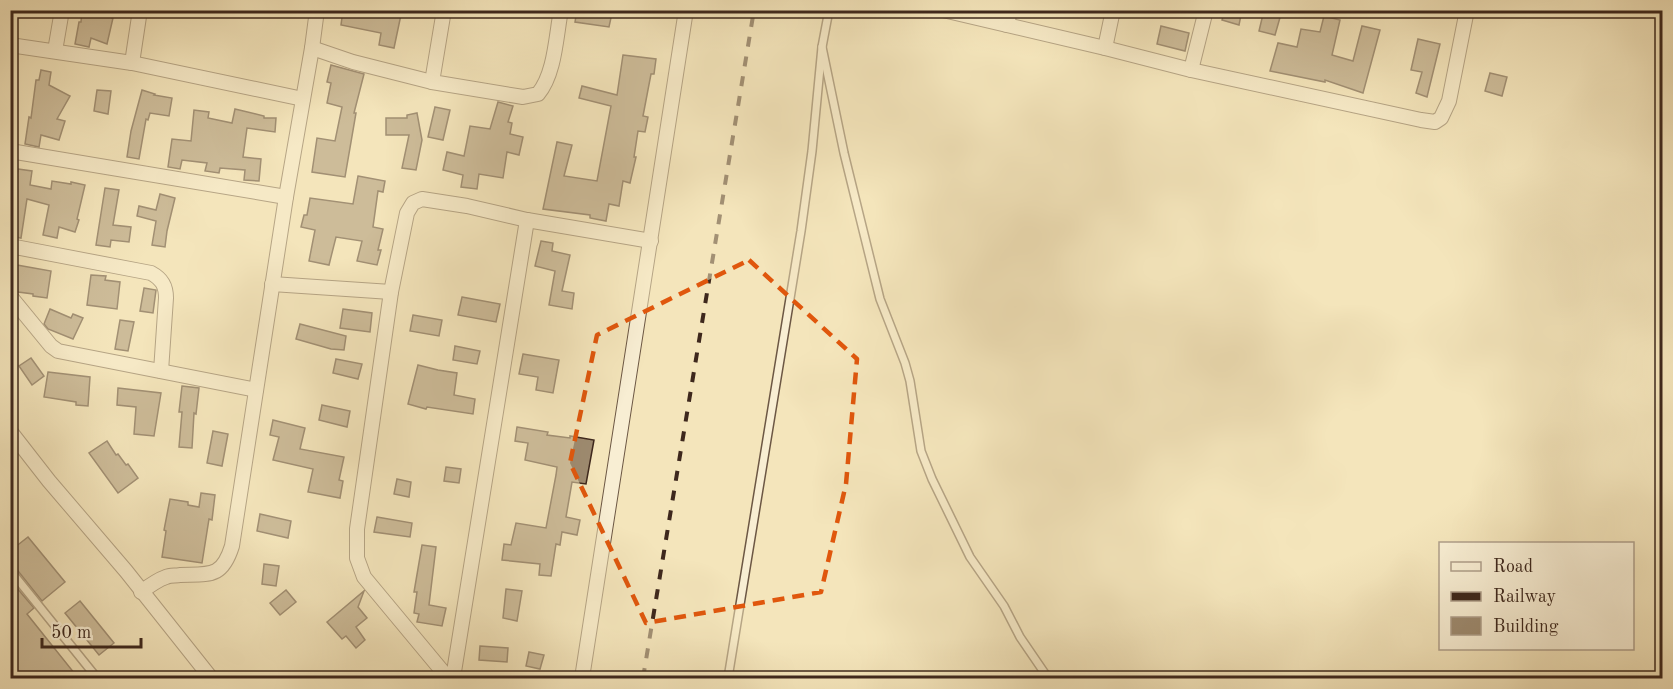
<svg xmlns="http://www.w3.org/2000/svg" width="1673" height="689" font-family="'Old Standard TT',serif">
	<rect width="100%" height="100%" fill="#f4e5bb"/>
	<filter id="stains"><feTurbulence type="fractalNoise" baseFrequency=".00333" numOctaves="4"/><feColorMatrix values="0 0 0 0 .2 0 0 0 0 .09 0 0 0 0 .02 0 0 0 .5 -.17"/></filter>
	<radialGradient id="worn" r=".72"><stop offset=".6" stop-color="#630" stop-opacity="0"/><stop offset="1" stop-color="#630" stop-opacity=".3"/></radialGradient>
	<g fill="#9d8a6f" stroke="#3e281d" stroke-width="1.5">
		<path d="M 82,10 L 113,10 L 112,18 L 113,18 L 107,44 L 91,38 L 89,47 L 75,44 L 79,22 L 81,22 Z"/>
		<path d="M 343,10 L 402,10 L 394,48 L 379,45 L 381,33 L 341,25 Z"/>
		<path d="M 577,10 L 598,10 L 612,13 L 609,27 L 575,22 Z"/>
		<path d="M 1225,10 L 1242,10 L 1239,25 L 1222,20 Z"/>
		<path d="M 1264,10 L 1281,14 L 1275,35 L 1259,31 Z"/>
		<path d="M 1324,16 L 1340,20 L 1332,55 L 1353,61 L 1362,26 L 1380,30 L 1363,93 L 1325,80 L 1325,82 L 1270,71 L 1278,43 L 1297,47 L 1301,29 L 1320,32 Z"/>
		<path d="M 1161,26 L 1189,33 L 1185,51 L 1157,44 Z"/>
		<path d="M 1418,39 L 1440,44 L 1427,97 L 1416,93 L 1422,72 L 1411,70 Z"/>
		<path d="M 623,55 L 656,59 L 654,74 L 651,74 L 643,116 L 648,117 L 645,132 L 638,131 L 634,157 L 636,157 L 630,183 L 623,181 L 619,206 L 609,204 L 606,221 L 590,218 L 590,215 L 543,209 L 557,142 L 572,145 L 564,176 L 597,181 L 611,106 L 579,98 L 582,86 L 617,95 Z"/>
		<path d="M 331,65 L 364,74 L 354,113 L 356,113 L 345,177 L 312,172 L 317,138 L 335,141 L 342,107 L 327,103 L 331,83 L 327,82 Z"/>
		<path d="M 41,70 L 51,72 L 49,85 L 70,96 L 57,119 L 65,121 L 59,140 L 41,135 L 39,147 L 25,144 L 29,117 L 31,118 L 36,80 L 39,80 Z"/>
		<path d="M 1490,73 L 1507,77 L 1502,96 L 1485,91 Z"/>
		<path d="M 97,90 L 111,91 L 108,114 L 94,111 Z"/>
		<path d="M 142,90 L 155,94 L 154,95 L 172,98 L 169,116 L 150,113 L 148,120 L 146,119 L 139,159 L 127,157 L 131,131 Z"/>
		<path d="M 498,102 L 513,106 L 508,122 L 512,123 L 510,134 L 523,137 L 519,155 L 507,152 L 503,178 L 479,174 L 477,189 L 461,187 L 463,175 L 443,170 L 447,152 L 464,156 L 470,126 L 490,129 Z"/>
		<path d="M 435,107 L 450,110 L 443,140 L 428,137 Z"/>
		<path d="M 235,109 L 264,116 L 264,118 L 276,118 L 275,132 L 247,128 L 243,157 L 261,159 L 259,181 L 244,180 L 245,170 L 220,168 L 219,173 L 205,171 L 207,163 L 182,160 L 180,169 L 168,167 L 172,139 L 191,141 L 194,110 L 209,112 L 208,118 L 232,123 Z"/>
		<path d="M 417,113 L 422,140 L 416,170 L 402,168 L 409,135 L 386,135 L 386,118 L 407,118 L 407,115 Z"/>
		<path d="M 18,169 L 32,171 L 30,185 L 51,189 L 52,181 L 71,184 L 71,182 L 85,185 L 77,219 L 79,220 L 75,232 L 59,227 L 57,238 L 43,235 L 49,205 L 27,199 L 21,238 L 10,236 L 10,207 L 12,208 Z"/>
		<path d="M 358,176 L 385,181 L 383,192 L 378,191 L 373,227 L 383,229 L 378,250 L 381,250 L 377,265 L 357,261 L 362,241 L 336,237 L 329,265 L 309,261 L 315,230 L 301,227 L 304,215 L 307,215 L 310,198 L 353,204 Z"/>
		<path d="M 105,188 L 119,190 L 113,225 L 131,227 L 129,242 L 111,240 L 110,247 L 96,245 Z"/>
		<path d="M 160,194 L 175,198 L 167,231 L 165,247 L 152,245 L 156,221 L 137,216 L 139,206 L 156,210 Z"/>
		<path d="M 541,241 L 553,243 L 552,251 L 570,255 L 562,291 L 574,293 L 572,309 L 549,305 L 555,271 L 535,266 Z"/>
		<path d="M 17,265 L 51,271 L 47,298 L 33,296 L 33,294 L 18,292 L 14,288 Z"/>
		<path d="M 91,275 L 106,276 L 105,280 L 120,282 L 117,309 L 87,305 Z"/>
		<path d="M 144,288 L 156,290 L 153,313 L 140,311 Z"/>
		<path d="M 462,297 L 500,304 L 496,322 L 458,315 Z"/>
		<path d="M 50,309 L 71,318 L 73,314 L 83,318 L 73,339 L 48,329 L 44,324 Z"/>
		<path d="M 343,309 L 372,313 L 370,332 L 340,328 Z"/>
		<path d="M 413,315 L 442,320 L 439,336 L 410,331 Z"/>
		<path d="M 120,320 L 134,322 L 128,351 L 115,349 Z"/>
		<path d="M 300,324 L 346,336 L 344,350 L 331,349 L 296,339 Z"/>
		<path d="M 455,346 L 480,351 L 477,364 L 453,360 Z"/>
		<path d="M 523,354 L 559,360 L 553,393 L 536,390 L 538,377 L 519,374 Z"/>
		<path d="M 31,358 L 44,376 L 32,385 L 19,366 Z"/>
		<path d="M 336,359 L 362,364 L 358,379 L 333,373 Z"/>
		<path d="M 418,365 L 438,370 L 457,373 L 454,395 L 475,399 L 473,414 L 427,407 L 426,409 L 408,404 Z"/>
		<path d="M 48,372 L 90,377 L 88,406 L 76,405 L 76,402 L 44,397 Z"/>
		<path d="M 182,386 L 199,388 L 196,414 L 194,413 L 192,448 L 179,447 L 182,412 L 179,412 Z"/>
		<path d="M 118,388 L 161,393 L 154,436 L 134,434 L 136,407 L 117,405 Z"/>
		<path d="M 322,405 L 350,411 L 347,427 L 319,420 Z"/>
		<path d="M 273,420 L 305,428 L 300,449 L 344,457 L 339,480 L 343,481 L 340,498 L 308,492 L 313,469 L 273,460 L 279,437 L 270,435 Z"/>
		<path d="M 517,427 L 548,432 L 547,435 L 570,438 L 570,436 L 594,440 L 586,484 L 572,482 L 566,517 L 580,520 L 577,535 L 562,532 L 560,545 L 556,544 L 551,576 L 539,575 L 540,564 L 502,560 L 504,544 L 511,545 L 516,523 L 546,528 L 556,475 L 557,467 L 525,460 L 528,443 L 515,441 Z"/>
		<path d="M 213,431 L 228,434 L 222,466 L 207,463 Z"/>
		<path d="M 107,441 L 116,455 L 118,454 L 126,465 L 128,464 L 138,478 L 118,493 L 89,453 Z"/>
		<path d="M 446,467 L 461,469 L 459,483 L 444,481 Z"/>
		<path d="M 397,479 L 411,482 L 409,497 L 394,494 Z"/>
		<path d="M 201,493 L 215,495 L 212,520 L 209,519 L 202,563 L 162,557 L 166,531 L 164,530 L 170,499 L 188,502 L 188,505 L 199,507 Z"/>
		<path d="M 260,514 L 291,521 L 288,538 L 257,531 Z"/>
		<path d="M 377,517 L 412,523 L 410,537 L 374,532 Z"/>
		<path d="M 28,537 L 65,582 L 42,601 L 14,566 L 10,565 L 10,551 Z"/>
		<path d="M 422,545 L 436,547 L 429,605 L 446,608 L 442,626 L 417,622 L 419,614 L 414,613 L 417,592 L 414,592 Z"/>
		<path d="M 264,564 L 279,566 L 276,586 L 262,584 Z"/>
		<path d="M 10,580 L 34,608 L 27,614 L 75,674 L 69,678 L 10,678 Z"/>
		<path d="M 506,589 L 522,591 L 517,621 L 503,618 Z"/>
		<path d="M 286,590 L 296,602 L 280,615 L 270,603 Z"/>
		<path d="M 364,591 L 358,607 L 367,618 L 356,627 L 365,640 L 356,648 L 346,636 L 342,639 L 327,622 Z"/>
		<path d="M 80,601 L 114,643 L 99,655 L 65,613 Z"/>
		<path d="M 480,646 L 508,648 L 507,662 L 479,660 Z"/>
		<path d="M 529,652 L 544,655 L 540,669 L 526,666 Z"/>
	</g>
	<g fill="none" stroke-linecap="round" stroke-linejoin="round">
		<defs>
			<g id="lane">
				<path d="M 822,47 L 844,153 L 880,299 L 905,363 L 910,381 L 921,451 L 932,479 L 970,557 L 1004,606 L 1020,637 L 1048,678"/>
				<path d="M 10,570 L 97,678"/>
				<path d="M 728,678 L 801,231 L 812,151 L 822,47 L 829,10"/>
			</g>
			<g id="street">
				<path d="M 444,10 L 432,82 L 523,97 L 538,94 C 555,74 556,36 561,10"/>
				<path d="M 943,10 L 1105,48 L 1191,70 L 1421,120 L 1435,122 L 1441,118 L 1449,101 L 1467,10"/>
				<path d="M 1007,25 L 1010,10"/>
				<path d="M 10,45 L 132,63 L 303,99"/>
				<path d="M 312,48 L 353,62 L 432,82"/>
				<path d="M 1105,48 L 1113,10"/>
				<path d="M 55,51 L 62,10"/>
				<path d="M 132,63 L 140,10"/>
				<path d="M 1191,70 L 1206,10"/>
				<path d="M 10,151 L 286,197"/>
				<path d="M 10,246 L 151,273 C 162,279 166,286 166,298 L 161,371"/>
				<path d="M 272,284 L 391,292"/>
				<path d="M 10,296 L 51,346 L 58,351 L 256,390"/>
				<path d="M 10,431 L 49,481 L 126,571 L 211,678"/>
				<path d="M 141,592 C 149,586 157,580 166,577 C 170,575 176,576 180,575 C 210,574 222,578 232,546 L 286,197 L 312,48 L 317,10"/>
				<path d="M 448,678 L 364,577 L 357,558 L 357,529 L 391,292 L 407,213 L 413,203 L 422,199 L 467,206 L 527,220 L 651,241"/>
				<path d="M 453,678 L 527,220"/>
				<path d="M 582,678 L 686,10"/>
			</g>
		</defs>
		<use href="#lane" stroke="#6c5744" stroke-width="10"/>
		<use href="#street" stroke="#6c5744" stroke-width="16"/>
		<use href="#lane" stroke="#f8eed3" stroke-width="7"/>
		<use href="#street" stroke="#f8eed3" stroke-width="14"/>
		<path stroke="#3e281d" stroke-width="4" stroke-dasharray="10 10" stroke-linecap="butt" d="M 643,678 L 754,10"/>
	</g>
	<path d="M0 0H1673V689H0ZM 749,260 L 857,359 L 846,484 L 821,592 L 646,623 L 570,463 L 597,335 Z" fill="#f4e5bb" fill-opacity=".55" fill-rule="evenodd"/>
	<path fill="none" stroke="#e0570d" stroke-width="4.5" stroke-dasharray="12 8" stroke-linejoin="round" d="M 749,260 L 857,359 L 846,484 L 821,592 L 646,623 L 570,463 L 597,335 Z"/>
	<rect width="1673" height="689" fill="none" stroke="#f4e5bb" stroke-width="36"/>
	<rect x="12" y="12" width="1649" height="665" fill="none" stroke="#3e281d" stroke-width="3"/>
	<rect x="18" y="18" width="1637" height="653" fill="none" stroke="#3e281d" stroke-width="1.5"/>
	<rect x="1439" y="542" width="195" height="108" fill="#f8eed3" stroke="#ae9f8a" stroke-width="1.5"/>
	<rect x="1451" y="562" width="30" height="9" fill="#f8eed3" stroke="#ae9f8a" stroke-width="1.5"/>
	<text x="1493" y="572" font-size="18" fill="#3e281d">Road</text>
	<rect x="1451" y="592" width="30" height="9" fill="#3e281d" stroke="#ae9f8a" stroke-width="1.5"/>
	<text x="1493" y="602" font-size="18" fill="#3e281d">Railway</text>
	<rect x="1451" y="617" width="30" height="18" fill="#9d8a6f" stroke="#ae9f8a" stroke-width="1.5"/>
	<text x="1493" y="632" font-size="18" fill="#3e281d">Building</text>
	<path d="M42 638v9h99v-9" fill="none" stroke="#3e281d" stroke-width="3"/>
	<text x="51" y="638" font-size="18" fill="#3e281d" stroke="#f8eed3" stroke-width="4.5" paint-order="stroke">50 m</text>
	<rect width="100%" height="100%" filter="url(#stains)"/>
	<rect width="100%" height="100%" fill="url(#worn)"/>
</svg>
